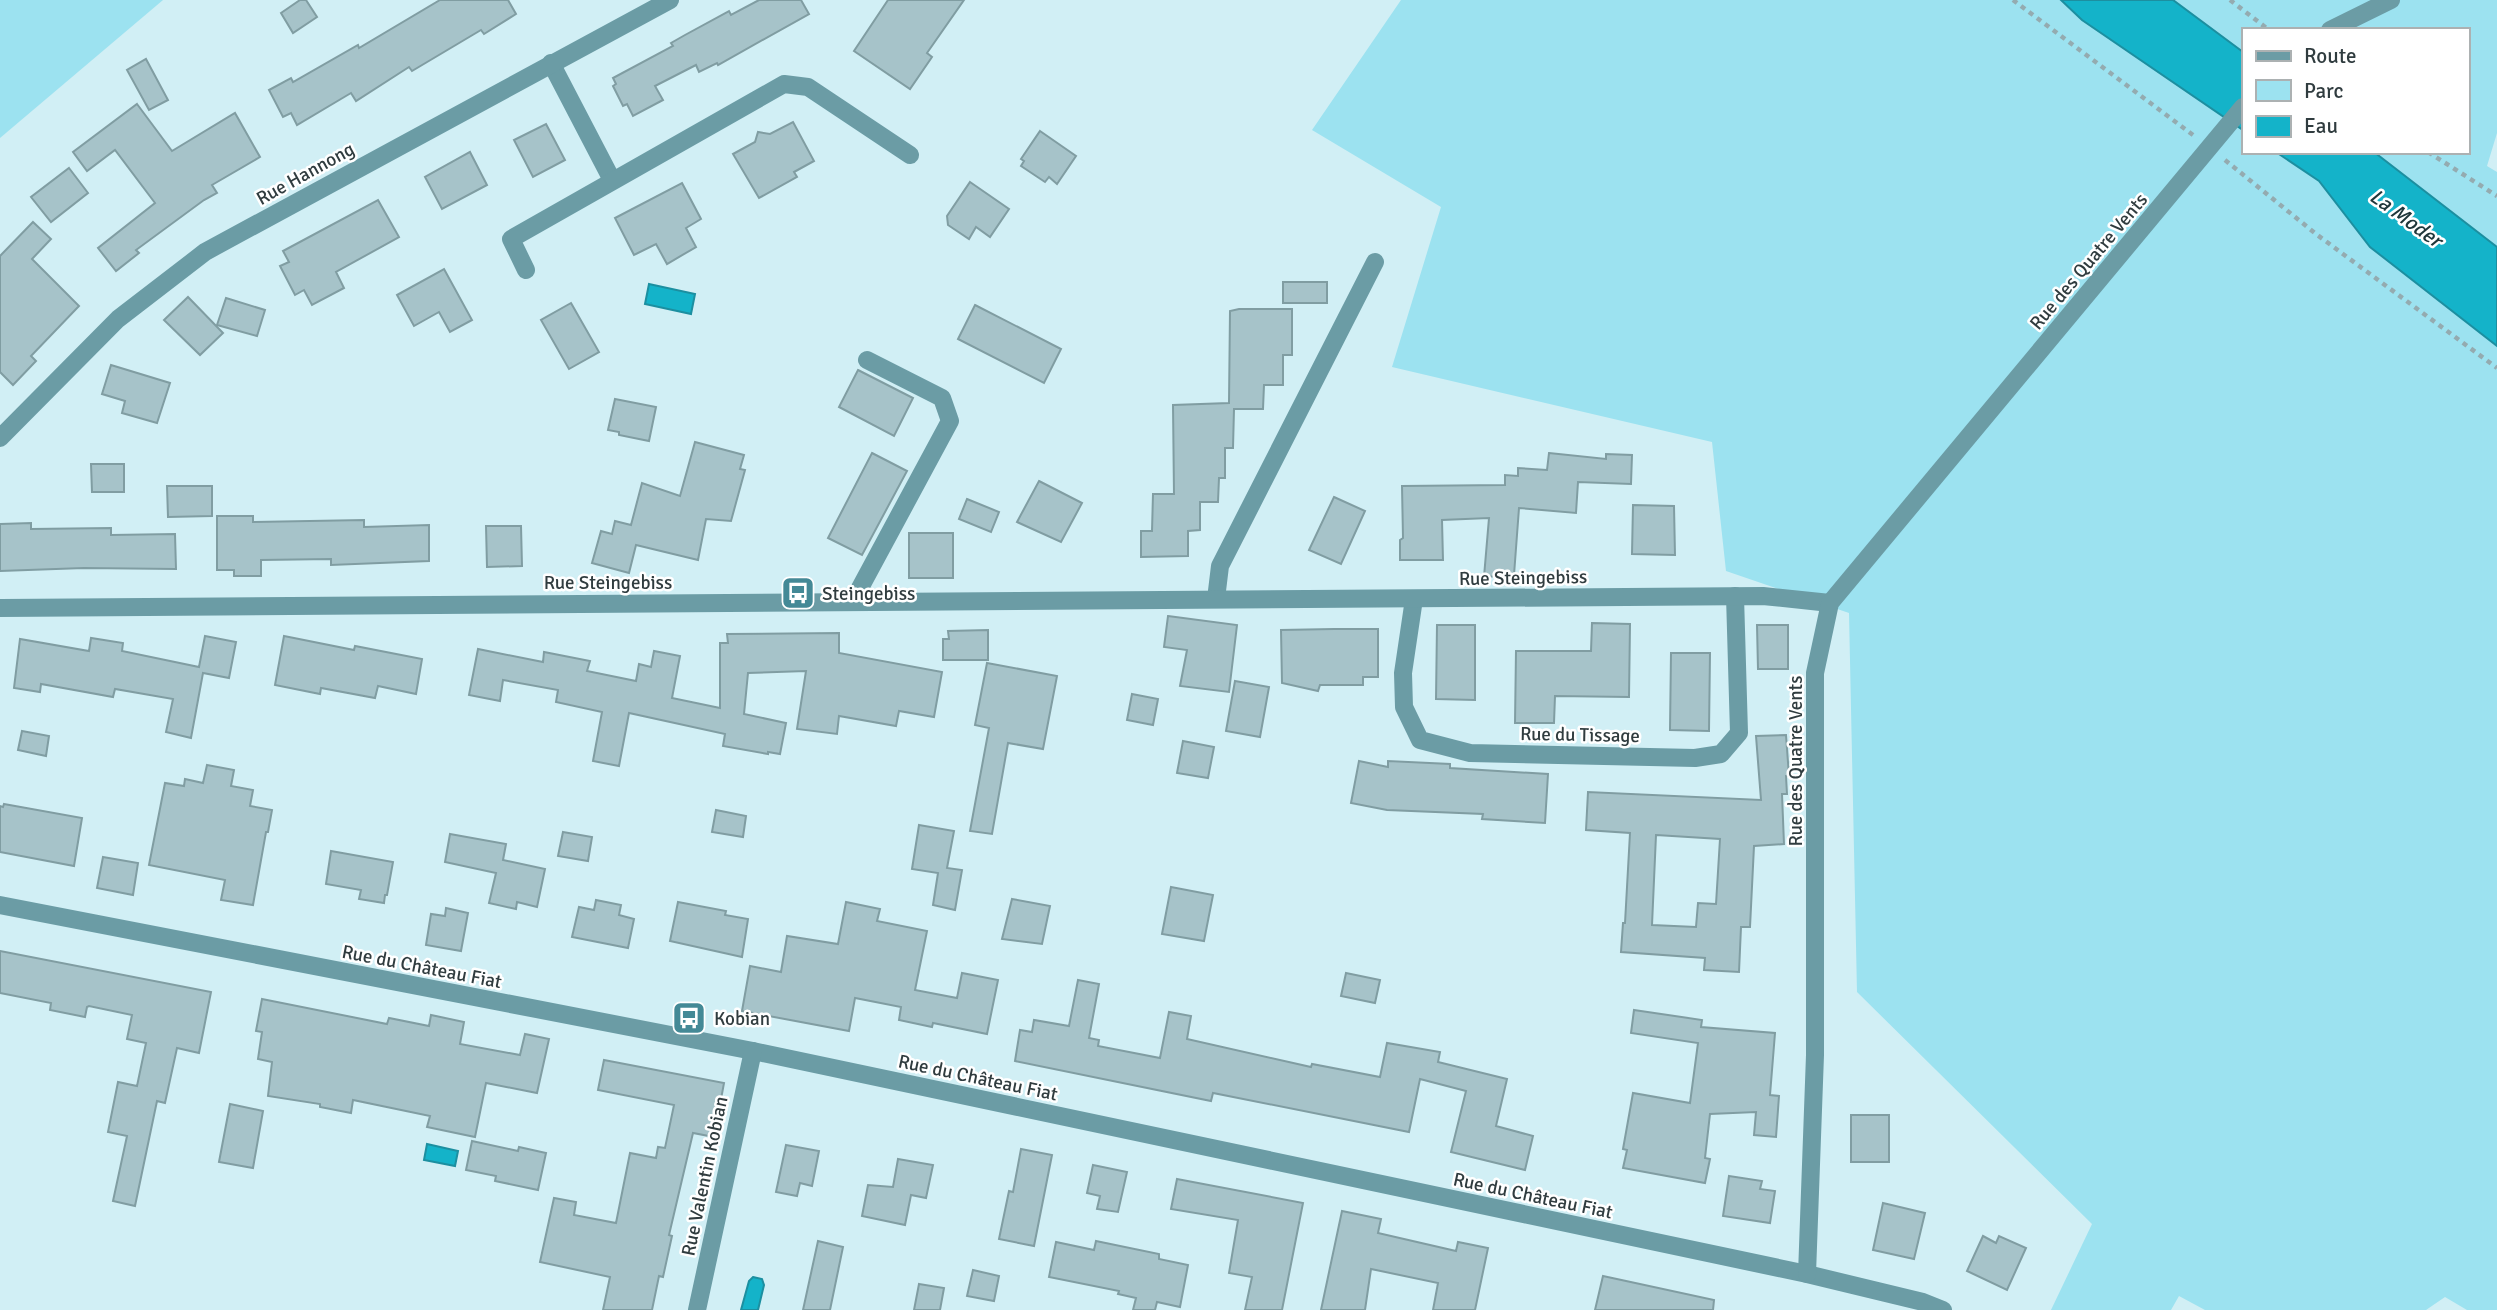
<svg xmlns="http://www.w3.org/2000/svg" width="2497" height="1310" font-family="Signika,sans-serif">
	<rect width="100%" height="100%" fill="#d1eff5"/>
	<g fill="#9ce2f0" fill-rule="evenodd">
		<path d="M 0,0 L 163,0 L 0,138 Z"/>
		<path d="M 1401,0 L 2497,0 L 2497,133 L 2487,166 L 2497,172 L 2497,1310 L 2467,1310 L 2445,1297 L 2426,1310 L 2205,1310 L 2179,1296 L 2171,1310 L 2051,1310 L 2092,1224 L 1857,992 L 1849,613 L 1726,571 L 1712,442 L 1392,367 L 1441,207 L 1312,130 ZM 2243,30 L 2467,30 L 2467,152 L 2243,152 Z"/>
	</g>
	<g fill="#14b3c9" stroke="#1c8fa0" stroke-width="2">
		<path d="M 2061,0 L 2173,0 L 2243,52 L 2243,130 L 2082,20 Z"/>
		<path d="M 2276,152 L 2374,152 L 2497,247 L 2497,346 L 2370,247 L 2319,181 Z"/>
		<path d="M 649,284 L 695,294 L 691,314 L 645,304 Z"/>
		<path d="M 427,1144 L 458,1151 L 455,1166 L 424,1160 Z"/>
		<path d="M 753,1277 L 762,1279 L 764,1285 L 758,1310 L 741,1310 L 749,1281 Z"/>
	</g>
	<g fill="#a6c3c9" stroke="#809da2" stroke-width="2" fill-rule="evenodd">
		<path d="M 300,0 L 306,0 L 317,17 L 293,33 L 281,13 Z"/>
		<path d="M 440,0 L 508,0 L 516,14 L 484,34 L 481,30 L 412,71 L 409,67 L 356,101 L 351,93 L 297,125 L 291,113 L 283,117 L 269,90 L 291,78 L 293,82 L 358,45 L 359,48 Z"/>
		<path d="M 759,0 L 801,0 L 809,14 L 718,65 L 717,63 L 699,72 L 696,65 L 655,86 L 663,100 L 633,116 L 627,104 L 623,106 L 613,86 L 616,84 L 613,78 L 673,46 L 671,43 L 685,35 L 729,11 L 731,15 Z"/>
		<path d="M 888,0 L 964,0 L 927,53 L 932,57 L 910,89 L 854,51 Z"/>
		<path d="M 146,59 L 168,100 L 149,110 L 127,70 Z"/>
		<path d="M 137,104 L 172,151 L 235,113 L 260,157 L 212,185 L 217,193 L 204,200 L 136,250 L 139,253 L 116,271 L 98,248 L 155,203 L 115,150 L 87,171 L 73,152 Z"/>
		<path d="M 793,122 L 814,161 L 794,172 L 797,177 L 759,198 L 733,154 L 755,142 L 758,132 L 770,134 Z"/>
		<path d="M 546,124 L 565,160 L 533,177 L 514,140 Z"/>
		<path d="M 1040,131 L 1076,156 L 1057,184 L 1049,177 L 1045,182 L 1021,166 L 1024,161 L 1021,159 Z"/>
		<path d="M 470,152 L 487,185 L 442,209 L 425,177 Z"/>
		<path d="M 69,168 L 88,193 L 51,222 L 31,197 Z"/>
		<path d="M 970,182 L 1009,209 L 990,237 L 976,227 L 969,239 L 948,225 L 947,216 Z"/>
		<path d="M 682,183 L 701,219 L 686,228 L 696,247 L 667,264 L 656,244 L 634,255 L 615,218 Z"/>
		<path d="M 378,200 L 399,237 L 336,272 L 344,288 L 312,305 L 304,290 L 295,295 L 280,266 L 289,262 L 283,251 Z"/>
		<path d="M 33,222 L 51,239 L 32,259 L 79,306 L 31,356 L 36,361 L 13,385 L 0,372 L 0,256 Z"/>
		<path d="M 444,269 L 472,320 L 450,332 L 439,312 L 414,326 L 397,295 Z"/>
		<rect x="1283" y="282" width="44" height="21"/>
		<path d="M 188,297 L 223,333 L 200,355 L 164,320 Z"/>
		<path d="M 226,298 L 265,310 L 257,336 L 217,325 Z"/>
		<path d="M 571,303 L 599,352 L 569,369 L 541,320 Z"/>
		<path d="M 975,305 L 1061,349 L 1044,383 L 958,339 Z"/>
		<path d="M 1239,309 L 1292,309 L 1292,355 L 1283,355 L 1283,385 L 1264,385 L 1263,409 L 1234,409 L 1233,448 L 1225,448 L 1225,478 L 1219,478 L 1218,502 L 1200,502 L 1200,530 L 1188,531 L 1188,556 L 1141,557 L 1141,531 L 1152,531 L 1153,494 L 1174,494 L 1173,405 L 1229,403 L 1230,311 Z"/>
		<path d="M 111,365 L 170,383 L 157,423 L 122,413 L 125,401 L 102,394 Z"/>
		<path d="M 858,370 L 913,398 L 894,436 L 839,407 Z"/>
		<path d="M 615,399 L 656,407 L 649,441 L 619,435 L 619,432 L 608,430 Z"/>
		<path d="M 695,442 L 744,455 L 740,469 L 745,470 L 731,521 L 706,519 L 698,560 L 636,545 L 629,573 L 592,563 L 601,531 L 612,534 L 615,521 L 631,525 L 642,483 L 680,496 Z"/>
		<path d="M 872,453 L 907,471 L 862,555 L 828,538 Z"/>
		<path d="M 1549,453 L 1606,459 L 1606,454 L 1632,455 L 1631,484 L 1578,482 L 1576,513 L 1519,508 L 1514,575 L 1484,577 L 1489,518 L 1442,520 L 1443,560 L 1400,560 L 1400,540 L 1403,538 L 1402,486 L 1505,485 L 1505,475 L 1518,476 L 1518,468 L 1547,470 Z"/>
		<path d="M 91,464 L 124,464 L 124,492 L 92,492 Z"/>
		<path d="M 1039,481 L 1082,503 L 1061,542 L 1017,522 Z"/>
		<path d="M 167,486 L 212,486 L 212,516 L 168,517 Z"/>
		<path d="M 1334,497 L 1365,511 L 1341,564 L 1309,550 Z"/>
		<path d="M 967,499 L 999,512 L 991,532 L 959,519 Z"/>
		<path d="M 1633,505 L 1674,506 L 1675,555 L 1632,554 Z"/>
		<path d="M 217,516 L 253,516 L 253,522 L 364,520 L 364,527 L 429,525 L 429,561 L 331,565 L 331,559 L 261,560 L 261,576 L 234,576 L 234,570 L 217,570 Z"/>
		<path d="M 31,523 L 31,529 L 111,528 L 111,535 L 175,534 L 176,569 L 84,568 L 0,571 L 0,524 Z"/>
		<path d="M 486,526 L 521,526 L 522,566 L 487,567 Z"/>
		<rect x="909" y="533" width="44" height="45"/>
		<path d="M 1168,616 L 1237,625 L 1229,692 L 1180,686 L 1187,650 L 1164,647 Z"/>
		<path d="M 1592,623 L 1630,624 L 1629,697 L 1555,696 L 1554,723 L 1515,723 L 1516,651 L 1591,651 Z"/>
		<path d="M 1437,625 L 1475,625 L 1475,700 L 1436,699 Z"/>
		<path d="M 1757,625 L 1788,625 L 1788,669 L 1758,669 Z"/>
		<path d="M 1334,629 L 1378,629 L 1378,677 L 1363,677 L 1363,685 L 1320,685 L 1318,691 L 1282,683 L 1281,630 Z"/>
		<path d="M 988,630 L 988,660 L 943,660 L 943,639 L 949,639 L 948,631 Z"/>
		<path d="M 839,633 L 839,653 L 942,672 L 934,717 L 899,711 L 896,726 L 839,716 L 837,734 L 797,729 L 806,671 L 748,673 L 744,714 L 786,723 L 780,754 L 768,752 L 768,754 L 723,746 L 725,734 L 629,713 L 619,766 L 593,761 L 602,712 L 556,702 L 558,690 L 503,680 L 500,701 L 469,695 L 478,649 L 543,662 L 544,652 L 590,661 L 587,671 L 636,681 L 639,664 L 651,667 L 654,651 L 680,656 L 672,698 L 720,708 L 720,643 L 728,643 L 727,634 Z"/>
		<path d="M 205,636 L 236,642 L 229,678 L 203,673 L 191,738 L 166,732 L 173,699 L 115,689 L 113,697 L 41,684 L 40,692 L 14,688 L 20,639 L 89,651 L 91,638 L 123,643 L 122,651 L 199,667 Z"/>
		<path d="M 284,636 L 354,650 L 355,646 L 422,659 L 416,694 L 378,686 L 375,698 L 321,688 L 320,694 L 275,685 Z"/>
		<path d="M 1671,653 L 1710,653 L 1709,731 L 1670,730 Z"/>
		<path d="M 987,663 L 1057,676 L 1043,749 L 1008,743 L 992,834 L 970,831 L 989,728 L 975,725 Z"/>
		<path d="M 1235,681 L 1269,687 L 1260,737 L 1226,731 Z"/>
		<path d="M 1132,694 L 1158,699 L 1153,725 L 1127,720 Z"/>
		<path d="M 22,731 L 49,736 L 46,756 L 18,750 Z"/>
		<path d="M 1786,735 L 1789,776 L 1786,776 L 1787,794 L 1782,794 L 1784,844 L 1754,846 L 1750,927 L 1741,927 L 1739,972 L 1704,970 L 1705,958 L 1621,952 L 1623,923 L 1625,923 L 1630,833 L 1586,830 L 1588,792 L 1761,800 L 1756,736 ZM 1656,835 L 1720,839 L 1716,904 L 1698,903 L 1696,927 L 1652,925 Z"/>
		<path d="M 1183,741 L 1214,747 L 1208,778 L 1177,773 Z"/>
		<path d="M 1359,761 L 1388,767 L 1388,761 L 1450,764 L 1450,768 L 1548,774 L 1545,823 L 1482,819 L 1483,814 L 1387,810 L 1351,803 Z"/>
		<path d="M 207,765 L 234,770 L 231,786 L 253,790 L 250,806 L 272,810 L 268,832 L 266,832 L 253,905 L 221,900 L 225,880 L 149,865 L 165,783 L 184,786 L 185,779 L 203,783 Z"/>
		<path d="M 4,804 L 82,818 L 74,866 L 0,852 L 0,806 L 3,807 Z"/>
		<path d="M 716,810 L 746,816 L 743,837 L 712,832 Z"/>
		<path d="M 919,825 L 954,831 L 947,868 L 962,870 L 955,910 L 933,905 L 938,873 L 912,869 Z"/>
		<path d="M 563,832 L 592,837 L 588,861 L 558,856 Z"/>
		<path d="M 450,834 L 506,844 L 503,860 L 545,869 L 537,907 L 517,902 L 516,909 L 489,903 L 496,873 L 445,862 Z"/>
		<path d="M 331,851 L 393,862 L 387,895 L 385,895 L 384,903 L 359,899 L 361,890 L 326,884 Z"/>
		<path d="M 103,857 L 138,863 L 133,895 L 97,888 Z"/>
		<path d="M 1171,887 L 1213,895 L 1204,941 L 1162,934 Z"/>
		<path d="M 1012,899 L 1050,906 L 1042,944 L 1002,939 Z"/>
		<path d="M 596,900 L 621,905 L 619,915 L 634,919 L 628,948 L 572,937 L 579,907 L 594,910 Z"/>
		<path d="M 678,902 L 726,911 L 725,915 L 748,919 L 742,957 L 670,941 Z"/>
		<path d="M 846,902 L 880,909 L 877,921 L 927,931 L 915,990 L 957,998 L 962,973 L 998,980 L 987,1034 L 933,1023 L 932,1027 L 899,1020 L 901,1007 L 855,998 L 849,1031 L 742,1011 L 750,966 L 781,972 L 787,936 L 838,944 Z"/>
		<path d="M 446,908 L 468,913 L 461,951 L 426,945 L 431,914 L 445,916 Z"/>
		<path d="M 0,951 L 211,992 L 199,1053 L 177,1048 L 165,1103 L 157,1101 L 135,1206 L 113,1201 L 127,1136 L 108,1132 L 118,1082 L 137,1086 L 146,1043 L 127,1039 L 132,1015 L 89,1006 L 87,1007 L 85,1017 L 50,1010 L 51,1003 L 0,993 Z"/>
		<path d="M 1346,973 L 1380,980 L 1375,1003 L 1341,996 Z"/>
		<path d="M 1078,980 L 1099,984 L 1089,1038 L 1099,1040 L 1098,1046 L 1160,1058 L 1169,1012 L 1191,1016 L 1187,1039 L 1311,1067 L 1312,1064 L 1380,1077 L 1387,1043 L 1440,1052 L 1438,1062 L 1507,1079 L 1496,1126 L 1533,1136 L 1525,1170 L 1451,1152 L 1466,1091 L 1420,1079 L 1409,1132 L 1213,1093 L 1211,1101 L 1015,1061 L 1020,1030 L 1032,1032 L 1034,1020 L 1069,1026 Z"/>
		<path d="M 262,999 L 387,1024 L 389,1018 L 429,1026 L 431,1015 L 464,1022 L 460,1044 L 520,1055 L 525,1034 L 549,1039 L 537,1093 L 486,1083 L 475,1137 L 427,1127 L 430,1116 L 353,1100 L 351,1113 L 320,1107 L 320,1104 L 268,1096 L 272,1062 L 258,1059 L 262,1032 L 256,1031 Z"/>
		<path d="M 1634,1010 L 1702,1020 L 1701,1027 L 1775,1033 L 1770,1095 L 1779,1096 L 1776,1137 L 1754,1135 L 1756,1112 L 1710,1114 L 1705,1158 L 1710,1159 L 1705,1183 L 1623,1168 L 1627,1150 L 1623,1149 L 1633,1093 L 1690,1103 L 1698,1043 L 1631,1033 Z"/>
		<path d="M 604,1060 L 724,1083 L 714,1137 L 693,1133 L 669,1235 L 672,1236 L 663,1277 L 659,1276 L 652,1310 L 603,1310 L 610,1277 L 540,1262 L 554,1198 L 576,1202 L 574,1215 L 616,1223 L 630,1153 L 656,1158 L 658,1147 L 665,1148 L 674,1105 L 598,1090 Z"/>
		<path d="M 230,1104 L 263,1111 L 253,1168 L 219,1162 Z"/>
		<rect x="1851" y="1115" width="38" height="47"/>
		<path d="M 472,1141 L 518,1151 L 519,1147 L 546,1153 L 538,1190 L 495,1181 L 496,1176 L 466,1170 Z"/>
		<path d="M 786,1145 L 819,1151 L 812,1186 L 800,1183 L 797,1196 L 776,1192 Z"/>
		<path d="M 1021,1149 L 1052,1155 L 1034,1246 L 999,1239 L 1009,1191 L 1013,1192 Z"/>
		<path d="M 898,1159 L 933,1165 L 926,1198 L 911,1195 L 905,1225 L 862,1216 L 868,1185 L 893,1187 Z"/>
		<path d="M 1093,1165 L 1127,1172 L 1118,1212 L 1097,1209 L 1100,1196 L 1087,1193 Z"/>
		<path d="M 1729,1176 L 1762,1181 L 1760,1189 L 1775,1191 L 1770,1223 L 1723,1216 Z"/>
		<path d="M 1177,1179 L 1303,1203 L 1282,1310 L 1245,1310 L 1252,1277 L 1229,1273 L 1238,1220 L 1171,1209 Z"/>
		<path d="M 1883,1203 L 1925,1213 L 1914,1259 L 1873,1250 Z"/>
		<path d="M 1342,1211 L 1381,1219 L 1378,1233 L 1456,1251 L 1458,1242 L 1488,1248 L 1475,1310 L 1433,1310 L 1438,1283 L 1371,1269 L 1365,1310 L 1321,1310 Z"/>
		<path d="M 1983,1236 L 1996,1243 L 1999,1236 L 2026,1248 L 2007,1290 L 1967,1271 Z"/>
		<path d="M 818,1241 L 843,1247 L 830,1310 L 803,1310 Z"/>
		<path d="M 1096,1241 L 1159,1254 L 1159,1259 L 1188,1265 L 1180,1307 L 1157,1302 L 1155,1310 L 1133,1310 L 1136,1298 L 1118,1294 L 1119,1291 L 1049,1277 L 1056,1242 L 1094,1250 Z"/>
		<path d="M 973,1270 L 999,1276 L 994,1301 L 967,1296 Z"/>
		<path d="M 1603,1276 L 1714,1300 L 1713,1310 L 1595,1310 Z"/>
		<path d="M 919,1284 L 944,1288 L 940,1310 L 914,1310 Z"/>
	</g>
	<g fill="none" stroke-linecap="round" stroke-linejoin="round">
		<g stroke="#94abb0" stroke-width="4.5" stroke-dasharray="5 5" stroke-linecap="butt">
			<path d="M 2013,0 L 2193,135"/>
			<path d="M 2230,0 L 2269,30"/>
			<path d="M 2428,152 L 2497,196"/>
			<path d="M 2225,160 L 2316,234 L 2497,368"/>
		</g>
		<g stroke="#6b9ca5" stroke-width="18">
			<path d="M 2330,30 L 2391,0"/>
			<path d="M 551,63 L 612,180"/>
			<path d="M 526,270 L 511,239 L 784,84 L 808,87 L 910,155"/>
			<path d="M 0,438 L 118,319 L 205,252 L 670,0"/>
			<path d="M 1216,599 L 1220,566 L 1375,262"/>
			<path d="M 1414,599 L 1403,673 L 1404,707 L 1420,740 L 1470,753 L 1695,758 L 1721,754 L 1739,733 L 1735,596"/>
			<path d="M 853,601 L 950,421 L 942,398 L 867,360"/>
			<path d="M 0,608 L 1763,596 L 1830,603"/>
			<path d="M 0,905 L 753,1051 L 1807,1274 L 1923,1302 L 1943,1310"/>
			<path d="M 1807,1274 L 1815,1055 L 1815,673 L 1830,603 L 2243,107"/>
			<path d="M 697,1310 L 753,1051"/>
		</g>
	</g>
	<defs>
		<symbol id="bus-square" viewBox="-11 -11 22 22"><rect x="-9" y="-9" width="18" height="18" rx="4" fill="#448996" stroke="#fff"/><path d="M-5-6H5V4H4V6H2V4H-2V6H-4V4H-5ZM-3.5-4V0h7V-4ZM-3.5 1.2v1.5H-2V1.2ZM2 1.2v1.5H3.5V1.2Z" fill="#fff"/></symbol>
	</defs>
	<g fill-rule="evenodd">
		<use href="#bus-square" x="779" y="574" width="38" height="38"/>
		<use href="#bus-square" x="670" y="999" width="38" height="38"/>
	</g>
	<g text-anchor="middle" stroke-width="5" stroke-linejoin="round" paint-order="stroke">
		<g font-size="19" fill="#303c3f" stroke="#fff">
			<text transform="translate(305 173) rotate(-29)" y="7">Rue Hannong</text>
			<text transform="translate(2088 261) rotate(-50)" y="7">Rue des Quatre Vents</text>
			<text transform="translate(1523 577) rotate(-1)" y="7">Rue Steingebiss</text>
			<text x="608" y="589">Rue Steingebiss</text>
			<text transform="translate(1580 734) rotate(1)" y="7">Rue du Tissage</text>
			<text transform="translate(1795 761) rotate(-90)" y="7">Rue des Quatre Vents</text>
			<text transform="translate(422 966) rotate(11)" y="7">Rue du Château Fiat</text>
			<text transform="translate(978 1077) rotate(12)" y="7">Rue du Château Fiat</text>
			<text transform="translate(704 1176) rotate(-78)" y="7">Rue Valentin Kobian</text>
			<text transform="translate(1533 1195) rotate(12)" y="7">Rue du Château Fiat</text>
		</g>
		<g font-size="19" fill="#303c3f" stroke="#fff" text-anchor="start">
			<text x="822" y="600">Steingebiss</text>
			<text x="714" y="1025">Kobian</text>
		</g>
		<g font-size="21" font-style="italic" fill="#20373b" stroke="#fff">
			<text transform="translate(2406 218) rotate(36)" y="7">La Moder</text>
		</g>
	</g>
	<rect x="2242" y="28" width="228" height="126" fill="#ffffff" stroke="#acb1b2" stroke-width="2"/>
	<rect x="2256" y="51" width="35" height="10" fill="#6b9ca5" stroke="#acb1b2" stroke-width="2"/>
	<text x="2304" y="63" font-size="21" fill="#303c3f">Route</text>
	<rect x="2256" y="80" width="35" height="21" fill="#9ce2f0" stroke="#acb1b2" stroke-width="2"/>
	<text x="2304" y="98" font-size="21" fill="#303c3f">Parc</text>
	<rect x="2256" y="116" width="35" height="21" fill="#14b3c9" stroke="#acb1b2" stroke-width="2"/>
	<text x="2304" y="133" font-size="21" fill="#303c3f">Eau</text>
</svg>
